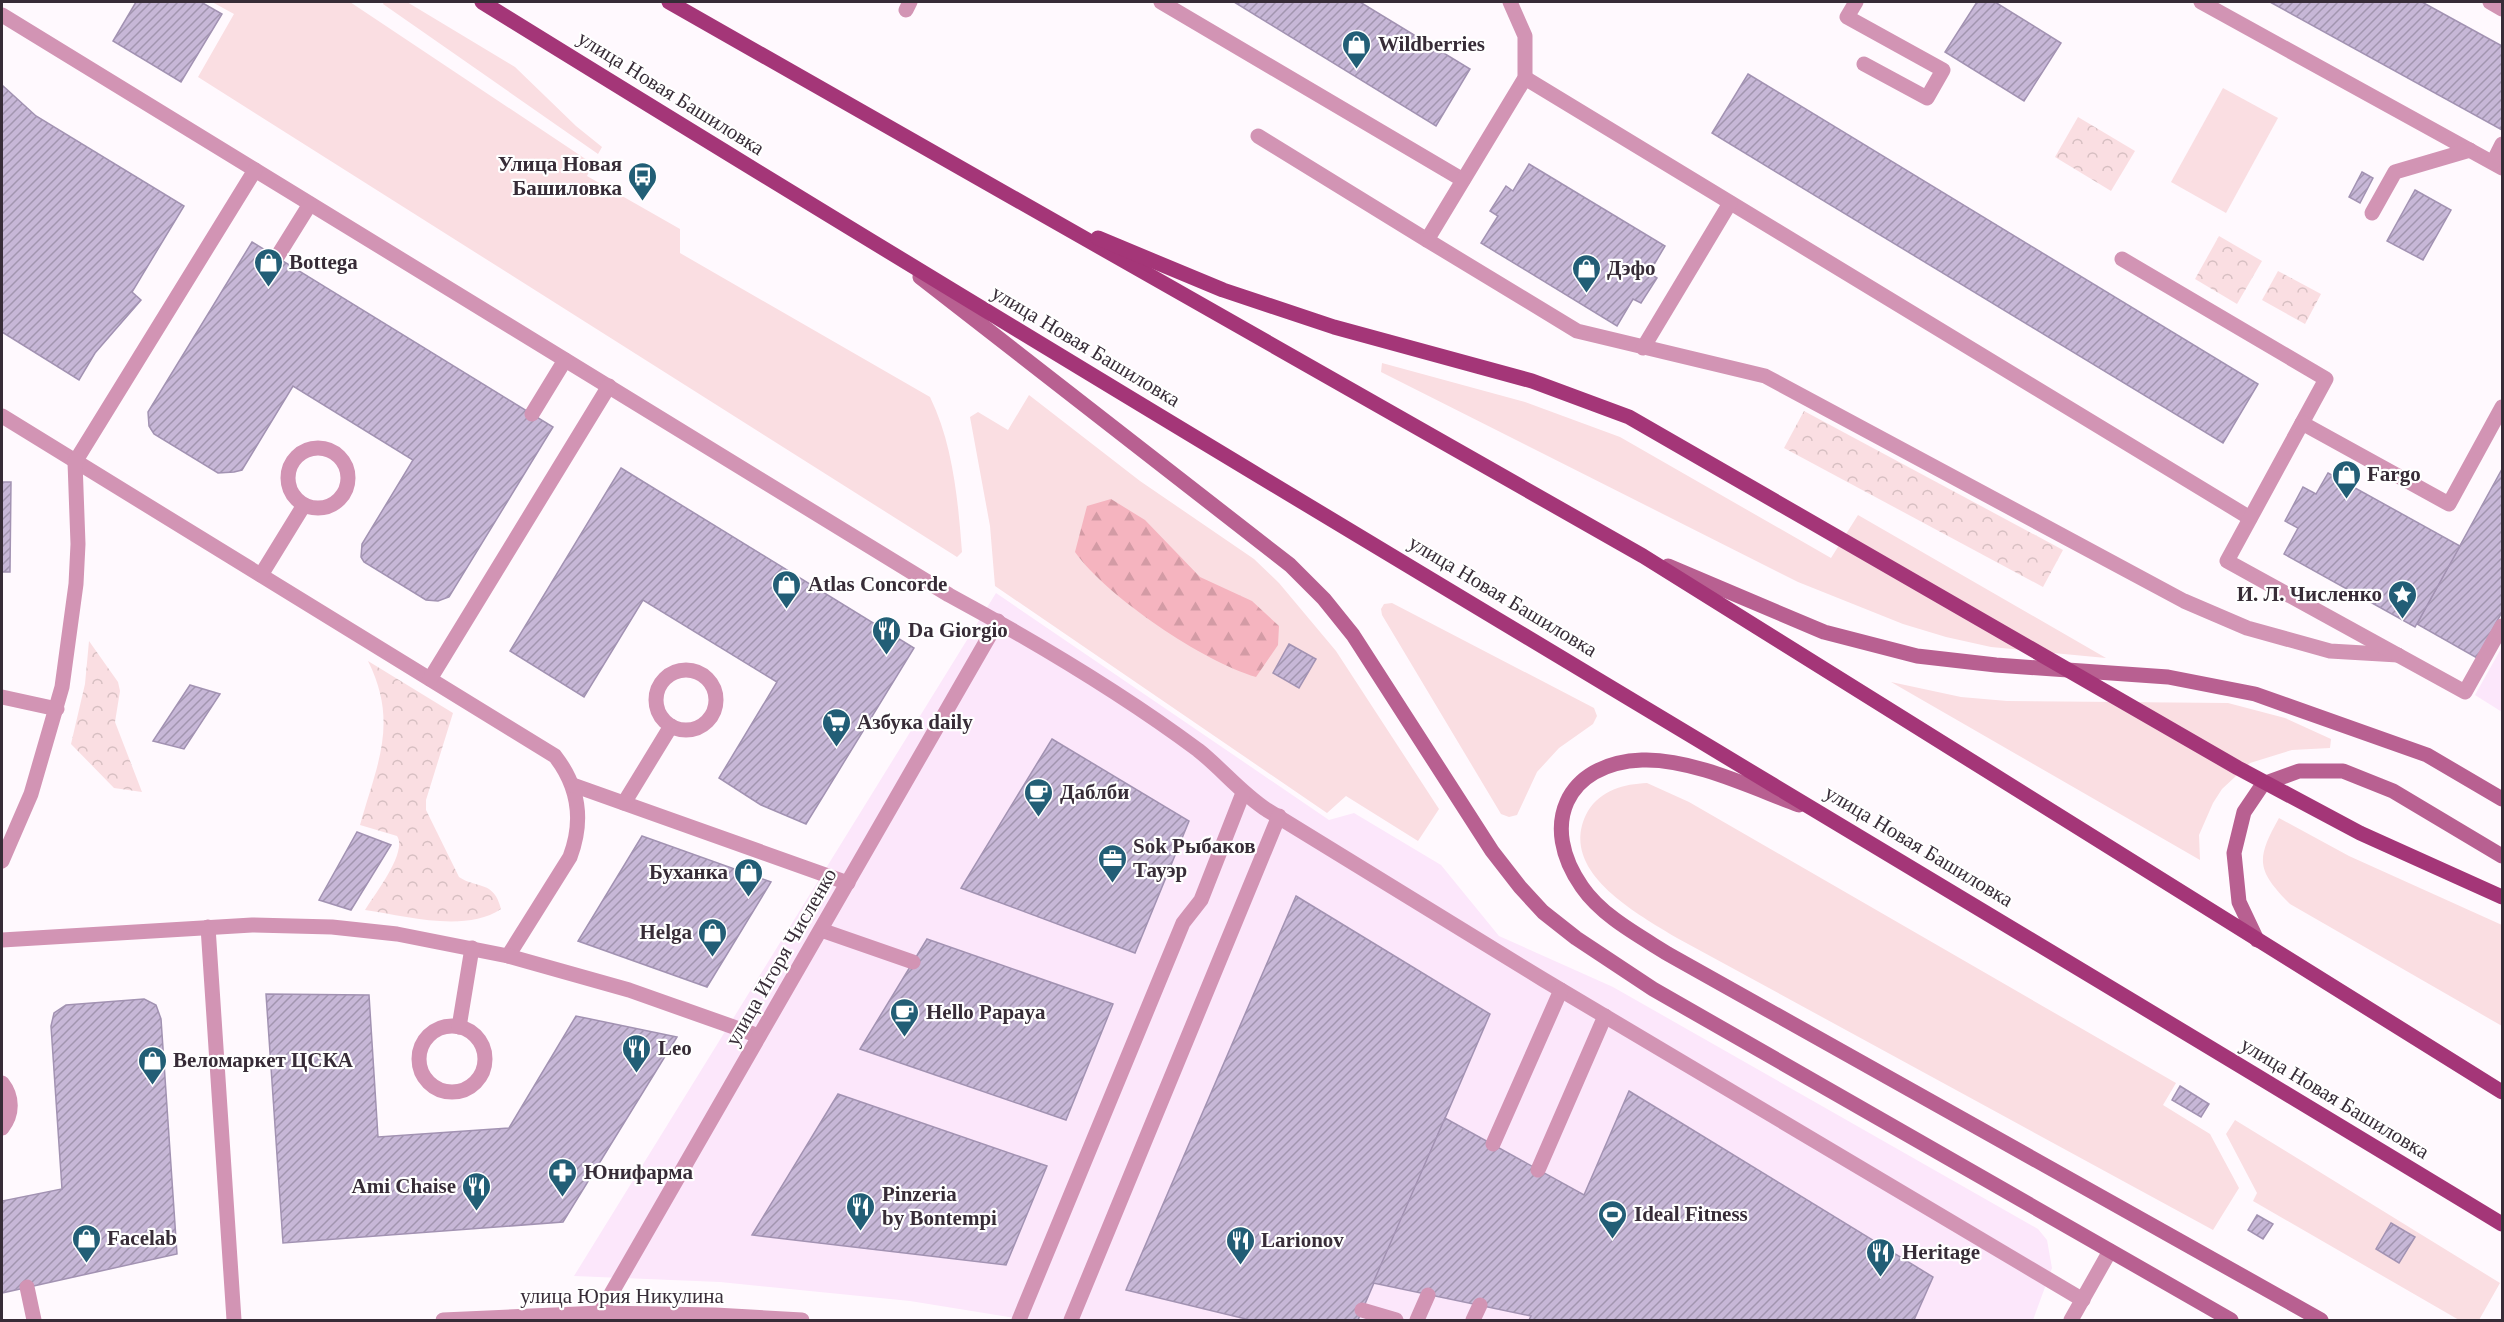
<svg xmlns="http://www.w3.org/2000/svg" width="2504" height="1322" font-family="'Times New Roman',serif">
	<defs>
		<pattern id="forest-firs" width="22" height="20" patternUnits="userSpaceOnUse" patternTransform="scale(1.5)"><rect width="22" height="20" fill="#f5b4bf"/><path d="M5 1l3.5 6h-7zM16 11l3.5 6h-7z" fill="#d39ba5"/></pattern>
		<pattern id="park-crowns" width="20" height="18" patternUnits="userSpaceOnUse" patternTransform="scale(1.5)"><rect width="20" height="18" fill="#fadee2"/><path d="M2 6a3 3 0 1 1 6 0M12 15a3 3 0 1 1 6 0" fill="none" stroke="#d7bfc2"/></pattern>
		<pattern id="building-hatch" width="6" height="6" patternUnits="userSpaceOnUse" patternTransform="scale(1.5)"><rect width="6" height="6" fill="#c7b7d7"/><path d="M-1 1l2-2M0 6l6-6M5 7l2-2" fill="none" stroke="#a295af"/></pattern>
	</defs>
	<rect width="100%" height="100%" fill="#fff9fe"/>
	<g fill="#fce7fb">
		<path d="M 996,593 L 1329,820 L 1354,813 L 1441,865 L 1499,936 L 1613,987 L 2038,1229 L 2047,1240 L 2052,1268 L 2033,1320 L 1027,1320 L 910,1301 L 720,1282 L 574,1276 Z"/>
		<path d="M 2502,647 L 2502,712 L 2475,695 Z"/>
	</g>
	<g fill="#fadee2">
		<path d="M 212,2 L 350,2 L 593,164 L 587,176 L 680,229 L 680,253 L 930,397 C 953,444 958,500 962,552 L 957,557 L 198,77 L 234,14 Z"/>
		<path d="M 384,2 L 407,2 L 515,67 L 576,126 L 602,147 L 598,154 L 383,4 Z"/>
		<path d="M 2223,88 L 2278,118 L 2226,213 L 2171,182 Z"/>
		<path d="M 1382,363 L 1525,402 L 1620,437 L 1831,558 L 1858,515 L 2106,658 L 1991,647 L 1946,637 L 1903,624 L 1798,582 L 1381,372 Z"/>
		<path d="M 1029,395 L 1140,481 L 1254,559 L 1279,583 L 1336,651 L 1439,809 L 1418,841 L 1346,796 L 1327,813 L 995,586 L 990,526 L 970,417 L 978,412 L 1008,430 Z"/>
		<path d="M 1392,603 L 1594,708 L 1597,716 L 1593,724 L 1559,748 L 1537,772 L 1517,815 L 1509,817 L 1501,814 L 1382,615 L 1381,609 L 1384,604 Z"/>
		<path d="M 1891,682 L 1961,697 L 2007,701 L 2228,703 L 2285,718 L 2331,739 L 2330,748 L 2292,750 L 2250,763 L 2222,789 L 2213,803 L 2199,835 L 2200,860 Z"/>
		<path d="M 1647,783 L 1689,802 L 2176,1083 L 2163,1105 L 2210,1134 L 2239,1188 L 2213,1230 L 1677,938 C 1636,913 1555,870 1588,811 C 1601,790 1624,784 1647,783 Z"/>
		<path d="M 2279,818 L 2349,856 L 2502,925 L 2502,1026 L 2290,904 C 2256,870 2256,859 2279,818 Z"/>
		<path d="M 2235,1120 L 2500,1283 L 2479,1320 L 2459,1320 L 2253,1201 L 2257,1193 L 2226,1134 Z"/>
	</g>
	<path fill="url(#forest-firs)" d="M 1111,499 L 1145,520 L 1200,577 L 1252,601 L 1279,626 L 1278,645 L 1256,677 C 1204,662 1107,597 1075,552 L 1087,506 Z"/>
	<g fill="url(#park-crowns)">
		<path d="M 2078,117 L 2135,151 L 2111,191 L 2055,157 Z"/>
		<path d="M 2219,236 L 2262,261 L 2237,304 L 2195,279 Z"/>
		<path d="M 2278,271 L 2321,294 L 2305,324 L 2262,300 Z"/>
		<path d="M 1804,411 L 2063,550 L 2043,587 L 1784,448 Z"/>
		<path d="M 89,641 L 118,682 L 120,691 L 115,722 L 142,792 L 114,788 L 71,744 L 85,684 Z"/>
		<path d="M 368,661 L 453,713 L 426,800 L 426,810 L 459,877 C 477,889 494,880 501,909 C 465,933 406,916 365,910 C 374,895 408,852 397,836 L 360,825 C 377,764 399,723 368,661 Z"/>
	</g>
	<g fill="url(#building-hatch)" stroke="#a292b2" stroke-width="1.5">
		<path d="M 136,2 L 201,2 L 222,14 L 181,82 L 113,41 Z"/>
		<path d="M 1234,2 L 1360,2 L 1470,69 L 1436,126 Z"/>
		<path d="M 1977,2 L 1995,2 L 2061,43 L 2024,101 L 1945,52 Z"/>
		<path d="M 2270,2 L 2422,2 L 2502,46 L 2502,130 Z"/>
		<path d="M 1748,74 L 2258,384 L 2223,443 L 1712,133 Z"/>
		<path d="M 2,85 L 36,116 L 184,206 L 132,292 L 141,300 L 95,353 L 79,380 L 2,332 Z"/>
		<path d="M 1529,164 L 1665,246 L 1649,273 L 1657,278 L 1641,303 L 1633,299 L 1617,326 L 1481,243 L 1498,216 L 1490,211 L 1506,186 L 1513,191 Z"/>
		<path d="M 2362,172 L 2373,178 L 2360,203 L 2349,197 Z"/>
		<path d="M 2415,190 L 2451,210 L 2423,260 L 2387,241 Z"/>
		<path d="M 252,242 L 553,427 L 449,597 L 438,601 L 426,600 L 364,562 L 361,557 L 362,544 L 413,460 L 293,386 L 242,470 L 234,472 L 218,473 L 154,434 L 149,426 L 148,412 Z"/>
		<path d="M 621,468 L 914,648 L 806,824 L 761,805 L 719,778 L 777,682 L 643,600 L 584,697 L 510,651 Z"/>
		<path d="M 2502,469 L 2502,612 L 2477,658 L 2417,624 Z"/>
		<path d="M 2328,473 L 2460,546 L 2415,627 L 2284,554 L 2298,528 L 2285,521 L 2303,487 L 2316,494 Z"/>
		<path d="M 2,482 L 11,482 L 10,572 L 2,572 Z"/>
		<path d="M 1289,644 L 1316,659 L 1299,688 L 1273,673 Z"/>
		<path d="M 190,685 L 220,694 L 184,749 L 153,741 Z"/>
		<path d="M 1052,739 L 1189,821 L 1135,953 L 961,888 Z"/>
		<path d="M 357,832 L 391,845 L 351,910 L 319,900 Z"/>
		<path d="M 642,836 L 771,882 L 707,987 L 578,941 Z"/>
		<path d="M 1296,896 L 1490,1014 L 1358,1320 L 1250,1320 L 1126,1290 Z"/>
		<path d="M 927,939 L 1113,1004 L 1066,1120 L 860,1049 Z"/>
		<path d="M 266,994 L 369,995 L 378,1137 L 509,1128 L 576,1016 L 677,1037 L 563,1222 L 283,1243 Z"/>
		<path d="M 144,999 L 156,1005 L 161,1019 L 177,1254 L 2,1293 L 2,1201 L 62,1189 L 51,1026 L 54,1013 L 66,1005 Z"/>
		<path d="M 2180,1086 L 2209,1104 L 2201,1117 L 2172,1100 Z"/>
		<path d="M 1629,1091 L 1933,1277 L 1914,1320 L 1529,1320 L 1531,1316 L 1373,1283 L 1445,1118 L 1584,1195 Z"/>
		<path d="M 838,1094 L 1047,1166 L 1006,1265 L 752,1235 Z"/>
		<path d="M 2257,1215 L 2273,1224 L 2263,1239 L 2248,1230 Z"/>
		<path d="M 2391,1223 L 2415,1237 L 2399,1263 L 2376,1249 Z"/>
	</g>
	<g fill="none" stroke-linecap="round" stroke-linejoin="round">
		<g stroke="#d294b4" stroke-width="15">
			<path d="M 1161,2 L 1463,180"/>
			<path d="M 1856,2 L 1847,17 L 1943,70 L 1927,98 L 1864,64"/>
			<path d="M 2201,2 L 2502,168"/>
			<path d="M 2490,2 L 2502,9"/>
			<path d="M 906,10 L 910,2"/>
			<path d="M 2,15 L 949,595 C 1034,641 1120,692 1198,750 C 1222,769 1241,793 1267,810 L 1544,980 L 2083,1300"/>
			<path d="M 1525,78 L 2250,518"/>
			<path d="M 1258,136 L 1427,240 L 1525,78 L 1525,36 L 1510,2"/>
			<path d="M 2493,162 L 2502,144"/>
			<path d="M 2372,213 L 2395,172 L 2470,150"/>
			<path d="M 1427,240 L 1577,331 L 1765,376 L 2184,601 L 2247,628 L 2330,651 L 2398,655"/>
			<path d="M 277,257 L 310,204"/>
			<path d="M 2122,259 L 2326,379 L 2227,561 L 2465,692 L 2502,626"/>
			<path d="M 1643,348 L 1730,203"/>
			<path d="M 532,414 L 565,360"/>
			<path d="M 2,416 L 555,756 C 579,787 584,820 570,857 L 508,956"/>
			<path d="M 2302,423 L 2449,504 L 2502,407"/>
			<circle cx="318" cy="478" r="30"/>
			<path d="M 261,575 L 304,505"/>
			<circle cx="686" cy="700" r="30"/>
			<path d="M 430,679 L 609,386"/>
			<path d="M 2,697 L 57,709"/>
			<path d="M 573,785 L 848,883"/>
			<path d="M 624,803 L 671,726"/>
			<path d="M 2,861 L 31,794 L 62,687 L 76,584 L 78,544 L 75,462 L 255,170"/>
			<path d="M 208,927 L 234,1320"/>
			<path d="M 821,930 L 913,962"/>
			<path d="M 2,940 L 252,925 L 332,927 L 397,934 L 508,956 L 629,990 L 759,1036"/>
			<circle cx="452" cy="1059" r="33"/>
			<path d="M 459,1027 L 472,948"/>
			<path d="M 2,1083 C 13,1097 13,1114 2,1128"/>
			<path d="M 1493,1144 L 1561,990"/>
			<path d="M 1538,1170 L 1605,1016"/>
			<path d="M 27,1287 L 34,1320"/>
			<path d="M 1362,1310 L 1396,1320"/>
			<path d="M 1019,1320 L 1183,923 L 1201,900 L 1243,793"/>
			<path d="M 1071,1320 L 1279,816"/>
			<path d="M 1417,1320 L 1428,1295"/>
			<path d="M 1473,1320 L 1480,1305"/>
		</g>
		<g stroke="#d294b4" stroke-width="15">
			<path d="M 600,1313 L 998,621"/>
			<path d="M 443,1320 L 600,1313 L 715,1315 L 802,1320"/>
			<path d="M 2071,1320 L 2110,1251"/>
		</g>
		<g stroke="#b86091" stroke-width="15">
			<path d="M 920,277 L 1290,565 L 1324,599 L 1353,635 L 1492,851 L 1520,887 L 1543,912 L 1576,938 L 1653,989 L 2231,1320"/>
			<path d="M 1668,566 L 1824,632 L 1917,656 L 1996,665 L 2168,677 L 2255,694 L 2427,755 L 2502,799"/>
			<path d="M 1799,805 C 1753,788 1691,758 1642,760 C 1565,763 1539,826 1582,887 C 1602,916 1638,935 1668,954 L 2321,1320"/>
			<path d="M 2257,940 L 2239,902 L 2234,853 L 2244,812 L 2263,784 L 2299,771 L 2343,771 L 2393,791 L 2502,856"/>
		</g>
		<g stroke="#a43678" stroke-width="15">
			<path d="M 482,2 C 1151,416 1829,816 2502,1224"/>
			<path d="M 669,2 L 1643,556 L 2502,1092"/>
			<path d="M 1098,238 L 1223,290 L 1334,327 L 1532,381 L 1629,417 L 2238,768 L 2360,833 L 2502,897"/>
		</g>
	</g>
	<defs>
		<symbol id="shop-pin" viewBox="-11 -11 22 30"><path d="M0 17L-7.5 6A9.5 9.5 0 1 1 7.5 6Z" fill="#225e76" stroke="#fff"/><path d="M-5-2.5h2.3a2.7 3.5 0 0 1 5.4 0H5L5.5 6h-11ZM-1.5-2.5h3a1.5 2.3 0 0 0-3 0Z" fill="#fff"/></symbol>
		<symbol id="bus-pin" viewBox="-11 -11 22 30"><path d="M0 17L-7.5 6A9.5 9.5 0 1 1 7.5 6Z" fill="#225e76" stroke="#fff"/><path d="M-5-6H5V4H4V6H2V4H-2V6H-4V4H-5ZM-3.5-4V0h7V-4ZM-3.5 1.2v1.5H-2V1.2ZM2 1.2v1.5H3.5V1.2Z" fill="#fff"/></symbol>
		<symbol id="sight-pin" viewBox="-11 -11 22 30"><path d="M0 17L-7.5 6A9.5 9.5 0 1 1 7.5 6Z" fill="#225e76" stroke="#fff"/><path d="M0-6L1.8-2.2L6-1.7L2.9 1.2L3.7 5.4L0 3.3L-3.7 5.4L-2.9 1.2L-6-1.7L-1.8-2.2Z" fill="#fff"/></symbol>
		<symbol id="restaurant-pin" viewBox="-11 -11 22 30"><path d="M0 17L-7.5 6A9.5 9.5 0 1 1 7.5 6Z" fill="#225e76" stroke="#fff"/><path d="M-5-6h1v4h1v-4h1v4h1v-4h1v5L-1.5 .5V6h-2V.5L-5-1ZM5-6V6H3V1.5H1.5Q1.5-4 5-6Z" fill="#fff"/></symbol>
		<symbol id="supermarket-pin" viewBox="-11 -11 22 30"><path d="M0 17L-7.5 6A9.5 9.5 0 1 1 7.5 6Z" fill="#225e76" stroke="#fff"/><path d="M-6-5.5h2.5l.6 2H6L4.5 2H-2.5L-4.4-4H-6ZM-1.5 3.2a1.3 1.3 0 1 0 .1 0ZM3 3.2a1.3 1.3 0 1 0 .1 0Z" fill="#fff"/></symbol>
		<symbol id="cafe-pin" viewBox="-11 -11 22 30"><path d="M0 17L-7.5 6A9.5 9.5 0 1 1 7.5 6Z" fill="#225e76" stroke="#fff"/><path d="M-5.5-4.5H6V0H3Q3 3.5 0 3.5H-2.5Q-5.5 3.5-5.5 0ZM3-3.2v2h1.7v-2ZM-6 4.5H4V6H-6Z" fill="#fff"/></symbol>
		<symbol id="office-pin" viewBox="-11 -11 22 30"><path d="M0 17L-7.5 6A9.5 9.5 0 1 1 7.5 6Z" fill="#225e76" stroke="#fff"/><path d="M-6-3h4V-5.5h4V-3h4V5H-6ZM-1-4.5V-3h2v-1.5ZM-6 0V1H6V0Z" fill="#fff"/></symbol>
		<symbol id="pharmacy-pin" viewBox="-11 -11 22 30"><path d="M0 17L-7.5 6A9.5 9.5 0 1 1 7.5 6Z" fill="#225e76" stroke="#fff"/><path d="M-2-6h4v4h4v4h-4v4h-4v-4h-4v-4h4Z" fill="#fff"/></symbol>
		<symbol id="stadium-pin" viewBox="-11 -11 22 30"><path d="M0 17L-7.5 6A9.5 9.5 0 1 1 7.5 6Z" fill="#225e76" stroke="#fff"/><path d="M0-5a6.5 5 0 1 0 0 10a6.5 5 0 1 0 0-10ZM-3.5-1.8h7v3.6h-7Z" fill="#fff"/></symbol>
	</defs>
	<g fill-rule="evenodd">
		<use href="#shop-pin" x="1340" y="28" width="33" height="45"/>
		<use href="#bus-pin" x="626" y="160" width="33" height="45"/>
		<use href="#shop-pin" x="252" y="246" width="33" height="45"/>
		<use href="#shop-pin" x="1570" y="252" width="33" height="45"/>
		<use href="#shop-pin" x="2330" y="458" width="33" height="45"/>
		<use href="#shop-pin" x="770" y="568" width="33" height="45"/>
		<use href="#sight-pin" x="2386" y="578" width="33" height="45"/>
		<use href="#restaurant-pin" x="870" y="614" width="33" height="45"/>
		<use href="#supermarket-pin" x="820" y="706" width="33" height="45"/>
		<use href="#cafe-pin" x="1022" y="776" width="33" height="45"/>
		<use href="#office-pin" x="1096" y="842" width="33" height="45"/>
		<use href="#shop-pin" x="732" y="856" width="33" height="45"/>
		<use href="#shop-pin" x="696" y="916" width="33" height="45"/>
		<use href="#cafe-pin" x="888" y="996" width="33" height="45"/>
		<use href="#restaurant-pin" x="620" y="1032" width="33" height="45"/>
		<use href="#shop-pin" x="136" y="1044" width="33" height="45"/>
		<use href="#pharmacy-pin" x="546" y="1156" width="33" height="45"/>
		<use href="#restaurant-pin" x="460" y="1170" width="33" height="45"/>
		<use href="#restaurant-pin" x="844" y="1190" width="33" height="45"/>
		<use href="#stadium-pin" x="1596" y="1198" width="33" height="45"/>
		<use href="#shop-pin" x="70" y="1222" width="33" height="45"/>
		<use href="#restaurant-pin" x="1224" y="1224" width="33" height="45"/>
		<use href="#restaurant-pin" x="1864" y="1236" width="33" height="45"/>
	</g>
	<g text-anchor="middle" stroke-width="4.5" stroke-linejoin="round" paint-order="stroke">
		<g font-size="21" font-weight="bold" fill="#372c37" stroke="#fff" text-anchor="start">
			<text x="1378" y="51">Wildberries</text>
			<text x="622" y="171" text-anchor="end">Улица Новая<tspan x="622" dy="24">Башиловка</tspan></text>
			<text x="289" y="269">Bottega</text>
			<text x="1607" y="275">Дэфо</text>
			<text x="2367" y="481">Fargo</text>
			<text x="808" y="591">Atlas Concorde</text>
			<text x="2382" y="601" text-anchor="end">И. Л. Численко</text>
			<text x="908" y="637">Da Giorgio</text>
			<text x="857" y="729">Азбука daily</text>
			<text x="1060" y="799">Даблби</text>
			<text x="1133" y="853">Sok Рыбаков<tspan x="1133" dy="24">Тауэр</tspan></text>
			<text x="728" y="879" text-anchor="end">Буханка</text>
			<text x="692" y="939" text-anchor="end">Helga</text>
			<text x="926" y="1019">Hello Papaya</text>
			<text x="658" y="1055">Leo</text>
			<text x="173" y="1067">Веломаркет ЦСКА</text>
			<text x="584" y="1179">Юнифарма</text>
			<text x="456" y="1193" text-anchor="end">Ami Chaise</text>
			<text x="882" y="1201">Pinzeria<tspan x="882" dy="24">by Bontempi</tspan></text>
			<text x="1634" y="1221">Ideal Fitness</text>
			<text x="107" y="1245">Facelab</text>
			<text x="1261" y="1247">Larionov</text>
			<text x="1902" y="1259">Heritage</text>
		</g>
		<g font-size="21" fill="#372c37" stroke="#fff">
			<text transform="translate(671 93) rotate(32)" y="7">улица Новая Башиловка</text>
			<text transform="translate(1086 346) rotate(31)" y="7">улица Новая Башиловка</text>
			<text transform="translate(1503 596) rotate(31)" y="7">улица Новая Башиловка</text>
			<text transform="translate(1919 846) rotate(31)" y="7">улица Новая Башиловка</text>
			<text transform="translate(781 957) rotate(-60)" y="7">улица Игоря Численко</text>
			<text transform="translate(2335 1098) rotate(31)" y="7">улица Новая Башиловка</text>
			<text x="622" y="1303">улица Юрия Никулина</text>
		</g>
	</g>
	<rect width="2504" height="1322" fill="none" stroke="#372c37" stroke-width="6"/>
</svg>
